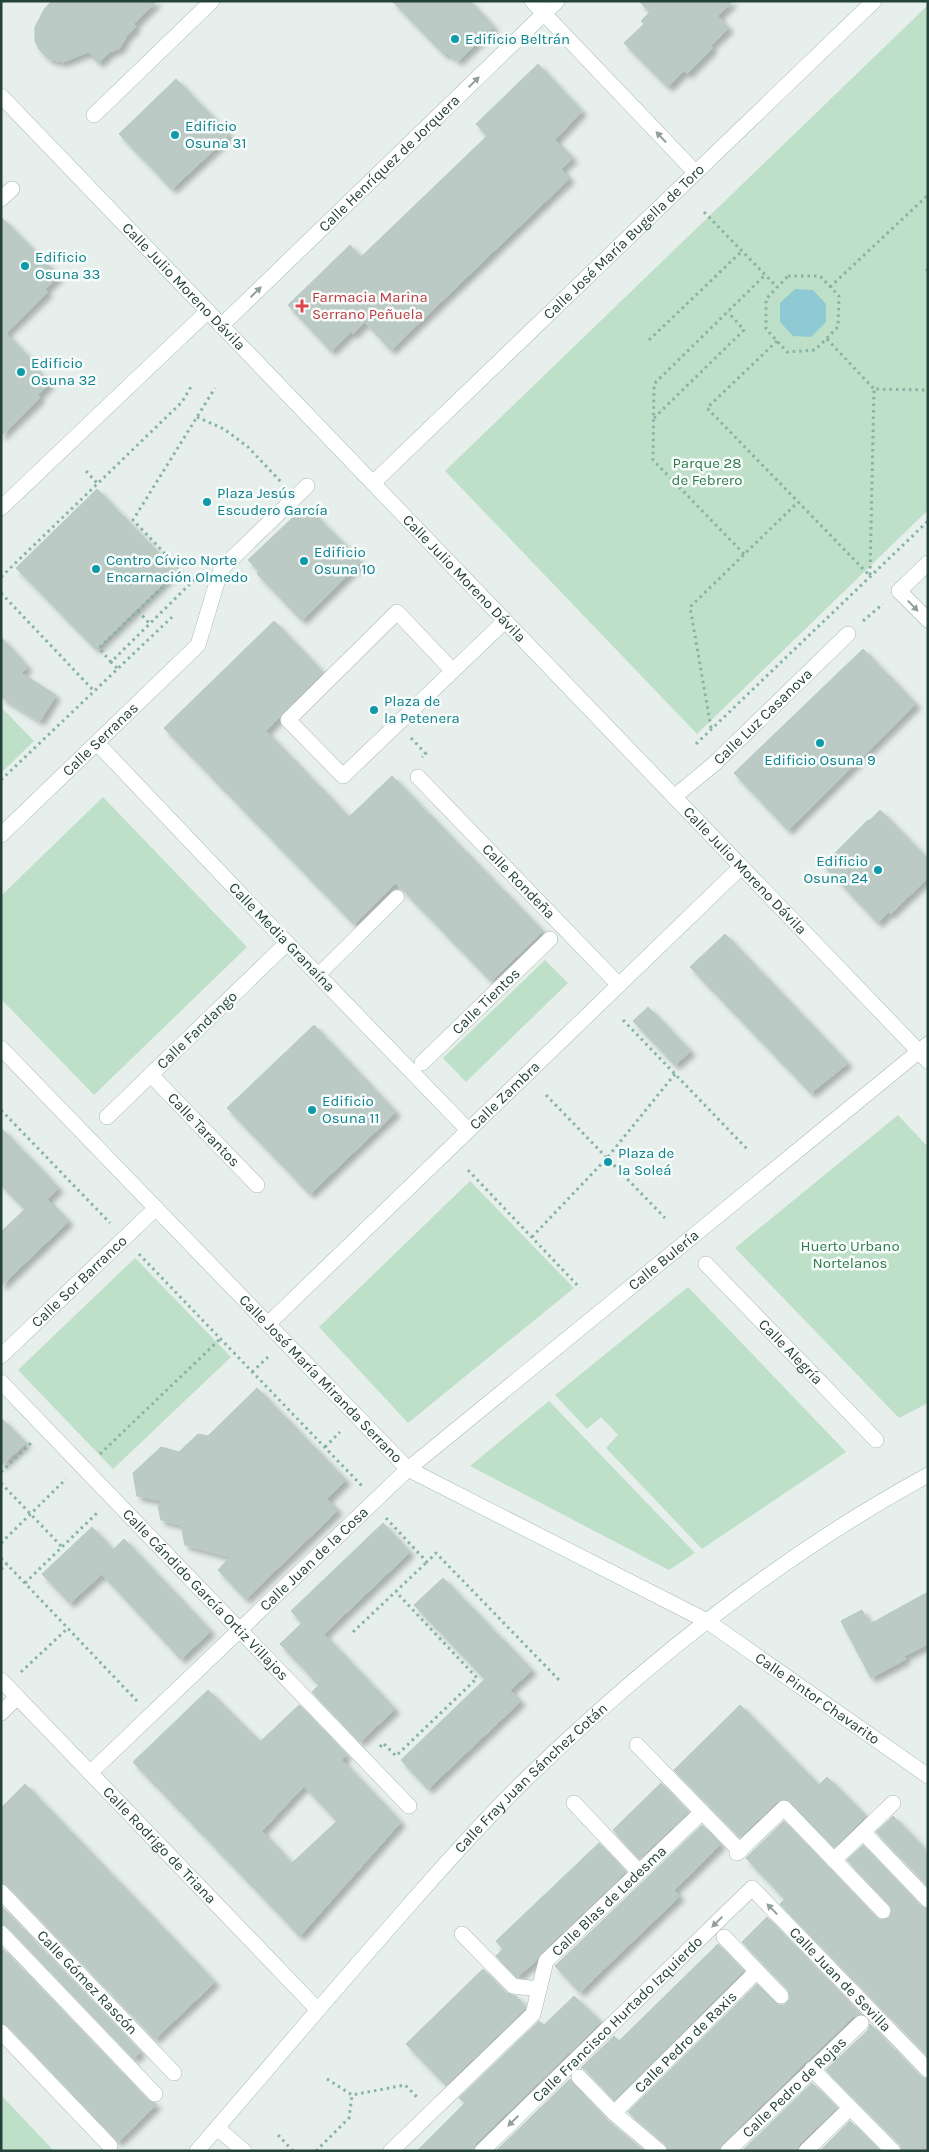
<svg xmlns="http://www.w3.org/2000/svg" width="929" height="2152" font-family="Karla,sans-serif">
	<defs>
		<filter id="shadow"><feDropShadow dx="4.5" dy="4.5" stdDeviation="2.5" flood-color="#0004"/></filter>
	</defs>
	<rect width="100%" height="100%" fill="#e6efeb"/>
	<g fill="#bfe0c8">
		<path d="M 928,5 L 928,510 L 697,734 L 445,471 Z"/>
		<path d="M 1,707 L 34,741 L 1,773 Z"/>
		<path d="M 103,797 L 247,947 L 94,1095 L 1,999 L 1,896 Z"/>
		<path d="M 545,960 L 568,983 L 466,1082 L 443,1058 Z"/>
		<path d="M 898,1115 L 928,1147 L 928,1403 L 899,1418 L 735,1248 Z"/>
		<path d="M 470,1181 L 574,1288 L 408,1423 L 319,1327 Z"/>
		<path d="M 135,1258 L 231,1357 L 113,1469 L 18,1370 Z"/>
		<path d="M 688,1287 L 846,1452 L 702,1549 L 606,1448 L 618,1435 L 601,1417 L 587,1429 L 555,1395 Z"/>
		<path d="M 549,1401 L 695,1553 L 669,1570 L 470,1466 Z"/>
		<path d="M 1,2095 L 54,2151 L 1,2151 Z"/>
	</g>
	<path fill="#8ec9d4" d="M 795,289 L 813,290 L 826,304 L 826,322 L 811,337 L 793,336 L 780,322 L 780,303 Z"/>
	<g fill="#bbcac4" stroke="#b8c9c2" fill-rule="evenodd" filter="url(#shadow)">
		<path d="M 52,1 L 157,1 L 134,24 L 136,27 L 126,37 L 120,48 L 110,52 L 99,63 L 88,52 L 63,62 L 49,59 L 39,49 L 35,41 L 35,27 L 45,8 Z"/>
		<path d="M 392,1 L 470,1 L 494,27 L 458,61 L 447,53 L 445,55 Z"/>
		<path d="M 639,1 L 733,1 L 718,16 L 729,28 L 710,46 L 713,48 L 687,74 L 684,71 L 668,87 L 624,43 L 644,24 L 641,21 L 650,12 Z"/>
		<path d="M 538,64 L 582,111 L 555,140 L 573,158 L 561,169 L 570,178 L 391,350 L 365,322 L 353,334 L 351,332 L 331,351 L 288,305 L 350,245 L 361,257 L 487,136 L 476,124 Z"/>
		<path d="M 176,79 L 230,135 L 172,189 L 119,134 Z"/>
		<path d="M 1,217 L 59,276 L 45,289 L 48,292 L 6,333 L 31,359 L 29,361 L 50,383 L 38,395 L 40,398 L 1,436 Z"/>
		<path d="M 97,489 L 176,571 L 96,649 L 16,568 Z"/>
		<path d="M 306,505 L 361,562 L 302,620 L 257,574 L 259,571 L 248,560 Z"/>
		<path d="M 274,621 L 323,672 L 266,731 L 349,817 L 392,776 L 543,931 L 491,981 L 396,883 L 354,924 L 164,728 Z"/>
		<path d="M 1,637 L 28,667 L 21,673 L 56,695 L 40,721 L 1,697 Z"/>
		<path d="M 863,649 L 916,704 L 788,830 L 734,773 Z"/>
		<path d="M 880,810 L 928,859 L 928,878 L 890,914 L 889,912 L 878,923 L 823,865 L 868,820 L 869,821 Z"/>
		<path d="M 725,934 L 848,1063 L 811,1093 L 690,967 Z"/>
		<path d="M 648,1007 L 691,1051 L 675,1065 L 633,1021 Z"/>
		<path d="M 314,1025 L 396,1112 L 310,1194 L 227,1108 Z"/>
		<path d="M 1,1128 L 59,1188 L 47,1199 L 69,1221 L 1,1286 L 1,1232 L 25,1209 L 1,1185 Z"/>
		<path d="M 257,1388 L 346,1480 L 327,1499 L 338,1510 L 246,1599 L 218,1570 L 230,1557 L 185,1545 L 181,1525 L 161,1520 L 158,1506 L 163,1501 L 137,1496 L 133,1473 L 161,1447 L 179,1452 L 198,1434 L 208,1436 Z"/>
		<path d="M 1,1418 L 26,1443 L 1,1466 Z"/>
		<path d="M 383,1523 L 410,1552 L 324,1634 L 395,1709 L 360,1742 L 312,1692 L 319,1685 L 280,1644 L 302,1623 L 291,1611 Z"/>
		<path d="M 92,1527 L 113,1550 L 124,1539 L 211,1631 L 181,1659 L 102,1574 L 70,1603 L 42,1574 Z"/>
		<path d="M 443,1578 L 532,1670 L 510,1690 L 521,1701 L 428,1789 L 401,1760 L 485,1679 L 414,1605 Z"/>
		<path d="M 928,1592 L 928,1644 L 904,1656 L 906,1659 L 871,1678 L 841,1621 L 862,1610 L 870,1624 Z"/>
		<path d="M 208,1690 L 260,1742 L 299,1705 L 347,1755 L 342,1760 L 401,1822 L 300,1936 L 133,1762 ZM 304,1786 L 337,1821 L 292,1863 L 262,1831 Z"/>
		<path d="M 740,1705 L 819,1785 L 827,1777 L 866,1816 L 834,1847 L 786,1799 L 778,1801 L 740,1837 L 674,1770 Z"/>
		<path d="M 661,1783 L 689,1812 L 639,1859 L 613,1830 Z"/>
		<path d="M 25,1784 L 215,1982 L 155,2039 L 8,1886 L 1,1883 L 1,1808 Z"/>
		<path d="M 893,1816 L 928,1852 L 928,1886 L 876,1832 Z"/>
		<path d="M 784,1821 L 877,1918 L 881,1920 L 889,1918 L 892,1908 L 847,1860 L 863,1845 L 921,1906 L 928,1909 L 928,2056 L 780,1904 L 785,1899 L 746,1858 Z"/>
		<path d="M 702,1825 L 721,1844 L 674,1890 L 680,1896 L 580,1992 L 555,1966 Z"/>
		<path d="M 599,1843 L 626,1872 L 540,1954 L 536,1961 L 517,1977 L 496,1956 L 503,1949 L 496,1941 Z"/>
		<path d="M 1,1906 L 141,2052 L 134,2059 L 8,1927 L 1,1924 Z"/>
		<path d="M 767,1917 L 861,2014 L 854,2016 L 806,2062 L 722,2144 L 719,2151 L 668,2151 L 665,2144 L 628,2112 L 757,1984 L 778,2005 L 784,2005 L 790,1999 L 788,1989 L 742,1942 Z"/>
		<path d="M 718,1944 L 744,1971 L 614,2100 L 586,2070 L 581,2068 L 614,2036 L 619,2041 Z"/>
		<path d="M 1,1947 L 148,2100 L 157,2104 L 118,2142 L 8,2026 L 1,2023 Z"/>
		<path d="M 483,1969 L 506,1993 L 516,1996 L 525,2006 L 525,2009 L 446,2085 L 406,2044 Z"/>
		<path d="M 574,1996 L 601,2022 L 475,2144 L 473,2151 L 417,2151 L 465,2103 L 459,2098 L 539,2021 L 544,2025 Z"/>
		<path d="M 870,2024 L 921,2077 L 928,2079 L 928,2151 L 902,2151 L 900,2144 L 826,2070 L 868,2030 Z"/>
		<path d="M 570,2079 L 607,2120 L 644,2151 L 496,2151 Z"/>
		<path d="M 812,2083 L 837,2108 L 799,2144 L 797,2151 L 742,2151 Z"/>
		<path d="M 850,2121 L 880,2151 L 820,2151 Z"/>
	</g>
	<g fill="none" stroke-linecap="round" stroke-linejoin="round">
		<defs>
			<path id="service" d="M 318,975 L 397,897"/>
			<g id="pedestrian">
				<path d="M 1,199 L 12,189"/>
				<path d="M 97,743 L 287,943 L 107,1117"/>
				<path id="s1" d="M 1,835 L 198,645 L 221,569 L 307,486"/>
				<path id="s2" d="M 422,1063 L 550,939"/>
				<path id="s3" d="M 151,1075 L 257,1185"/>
				<path id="s4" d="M 706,1264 L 876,1440"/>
				<path d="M 637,1745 L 740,1851"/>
				<path d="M 574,1803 L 639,1872"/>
				<path d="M 863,1832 L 928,1900"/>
				<path d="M 737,1853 L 784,1808 L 883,1911"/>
				<path d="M 834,1860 L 893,1803"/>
				<path id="s5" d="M 1,1892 L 174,2073"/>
				<path d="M 1,1933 L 155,2094"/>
				<path d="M 462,1934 L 513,1986 L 539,1989"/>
				<path d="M 724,1937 L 781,1996"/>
				<path d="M 1,2032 L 110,2146"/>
				<path d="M 812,2069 L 893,2151"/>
				<path d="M 579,2077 L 614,2113 L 659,2151"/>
				<path id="s6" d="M 614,2113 L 757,1971"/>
				<path id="s7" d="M 391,2151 L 533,2014 L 546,1961 L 702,1812"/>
				<path id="s8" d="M 728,2151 L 861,2023"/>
				<path d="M 806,2151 L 850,2108"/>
			</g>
			<g id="minor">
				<path d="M 532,1 L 695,172"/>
				<path d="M 94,115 L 212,1"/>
				<path id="s9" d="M 221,326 L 557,1"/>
				<path d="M 928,563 L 899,591 L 928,620"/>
				<path d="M 453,671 L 397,612 L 288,720 L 343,776 L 505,621"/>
				<path id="s10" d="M 418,777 L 619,985"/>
				<path id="s11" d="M 674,797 L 714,764 L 848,634"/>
				<path d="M 287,943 L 468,1130"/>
				<path id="s12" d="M 268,1324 L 741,867"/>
				<path id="s13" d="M 1,1356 L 156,1208"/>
				<path id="s14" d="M 1,1382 L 409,1806"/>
				<path d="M 1,1713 L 17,1697"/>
				<path id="s15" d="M 90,1773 L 408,1469 L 928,1044"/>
				<path id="s16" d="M 482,2151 L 752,1888 L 928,2070"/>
			</g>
			<g id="tertiary">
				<path id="s17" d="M 373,483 L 874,1"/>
				<path d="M 1,508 L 208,311"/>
				<path id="s18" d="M 1,1048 L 408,1469 L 707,1621"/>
				<path id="s19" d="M 1,1680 L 317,2009"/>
				<path d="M 217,2128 L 244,2151"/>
			</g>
			<g id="secondary">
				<path id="s20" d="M 1,96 L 928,1061"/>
				<path id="s21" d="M 707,1621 L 928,1776"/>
				<path id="s22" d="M 197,2151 C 266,2071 334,1990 404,1911 C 444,1865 484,1820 527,1778 C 647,1662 781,1555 928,1475"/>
			</g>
		</defs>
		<use href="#service" stroke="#a8b8b2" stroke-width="15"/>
		<use href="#pedestrian" stroke="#a8b8b2" stroke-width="16"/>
		<use href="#minor" stroke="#a8b8b2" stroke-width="16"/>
		<use href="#tertiary" stroke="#a8b8b2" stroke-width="16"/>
		<use href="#secondary" stroke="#a4bbb3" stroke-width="16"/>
		<g stroke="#86b3a5" stroke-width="3" stroke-dasharray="2.5 4" stroke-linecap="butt">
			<path d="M 704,212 L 777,287"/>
			<path d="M 926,269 L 928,271"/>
			<path d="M 788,276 L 820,276 L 839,296 L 838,327 L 815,350 L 787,352 L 766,329 L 766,299 Z"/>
			<path d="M 830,287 L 928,195"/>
			<path d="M 827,339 L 874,389"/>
			<path d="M 649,340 L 742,251"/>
			<path d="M 777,341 L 707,408 L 870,576"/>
			<path d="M 197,417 L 224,429 L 248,447 L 282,483"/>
			<path d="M 654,418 L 744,330 L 728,312"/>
			<path d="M 86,471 L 98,484"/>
			<path d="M 744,554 L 653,460 L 654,384 L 765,275"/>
			<path d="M 870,575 L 874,389 L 928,390"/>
			<path d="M 1,577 L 182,402 L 192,385"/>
			<path d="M 192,582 L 133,520 L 215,388"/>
			<path d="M 1,593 L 94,691"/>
			<path d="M 138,611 L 150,624"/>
			<path d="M 863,621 L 883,604"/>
			<path d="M 111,662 L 99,648 L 180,570"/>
			<path d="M 117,668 L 111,662 L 195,579"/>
			<path d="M 711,728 L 690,607 L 798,502"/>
			<path d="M 411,738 L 426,754 L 422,757"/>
			<path d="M 696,744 L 928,521"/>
			<path d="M 1,780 L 172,617"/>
			<path d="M 623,1020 L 748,1150"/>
			<path d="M 546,1095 L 665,1218"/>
			<path d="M 1,1110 L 110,1223"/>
			<path d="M 468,1170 L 580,1288"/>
			<path d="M 532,1237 L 607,1158 L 675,1074"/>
			<path d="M 139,1254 L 362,1486"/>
			<path d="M 252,1372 L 268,1357"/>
			<path d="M 325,1447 L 340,1432"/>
			<path d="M 100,1454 L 220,1339"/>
			<path d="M 1,1472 L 31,1443"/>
			<path d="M 1,1483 L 62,1547"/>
			<path d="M 386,1518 L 427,1562 L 436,1553 L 561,1682"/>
			<path d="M 1,1543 L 66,1479"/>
			<path d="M 1,1558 L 137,1701"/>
			<path d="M 1,1569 L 7,1564"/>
			<path d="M 25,1583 L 98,1512"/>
			<path d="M 353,1632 L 427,1562"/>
			<path d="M 21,1672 L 68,1628"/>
			<path d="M 380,1747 L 383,1743 L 396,1756 L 477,1678 L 396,1592"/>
			<path d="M 327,2079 L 352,2095 L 405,2085 L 417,2097"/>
			<path d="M 278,2135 L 293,2151"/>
			<path d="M 316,2151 L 349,2118 L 352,2095"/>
		</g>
		<use href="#service" stroke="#fff" stroke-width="14"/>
		<use href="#pedestrian" stroke="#fff" stroke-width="15"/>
		<use href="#minor" stroke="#fff" stroke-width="15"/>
		<use href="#tertiary" stroke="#fff" stroke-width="15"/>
		<use href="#secondary" stroke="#fff" stroke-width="15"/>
	</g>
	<defs><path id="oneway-solid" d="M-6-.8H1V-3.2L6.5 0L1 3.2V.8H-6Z" transform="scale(1.25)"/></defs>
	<g fill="#92a09c">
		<use href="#oneway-solid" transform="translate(474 82) rotate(-44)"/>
		<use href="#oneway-solid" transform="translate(661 137) rotate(-133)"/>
		<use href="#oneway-solid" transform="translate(256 292) rotate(-44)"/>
		<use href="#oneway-solid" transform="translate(913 606) rotate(46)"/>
		<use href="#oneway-solid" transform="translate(772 1909) rotate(-134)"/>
		<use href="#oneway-solid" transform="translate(717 1922) rotate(136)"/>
		<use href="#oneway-solid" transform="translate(513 2121) rotate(136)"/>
	</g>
	<g fill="#0f9aa8" stroke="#f7fbf9" stroke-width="2">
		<circle cx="455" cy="39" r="5"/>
		<circle cx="175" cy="135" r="5"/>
		<circle cx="25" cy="266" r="5"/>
		<circle cx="21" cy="372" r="5"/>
		<circle cx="207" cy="502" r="5"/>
		<circle cx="304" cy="561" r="5"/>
		<circle cx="96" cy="569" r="5"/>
		<circle cx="374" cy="710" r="5"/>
		<circle cx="820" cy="743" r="5"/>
		<circle cx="878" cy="870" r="5"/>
		<circle cx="312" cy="1110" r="5"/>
		<circle cx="608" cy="1162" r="5"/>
	</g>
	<path fill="#e0444e" stroke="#f7fbf9" stroke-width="2" d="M299.5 298.5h5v5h5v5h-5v5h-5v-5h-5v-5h5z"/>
	<g text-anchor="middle" stroke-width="5" stroke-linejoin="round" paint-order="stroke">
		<g font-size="15" fill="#0d838f" stroke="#f7fbf9" text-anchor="start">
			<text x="465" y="44">Edificio Beltrán</text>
			<text x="185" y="131">Edificio<tspan x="185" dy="17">Osuna 31</tspan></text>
			<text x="35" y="262">Edificio<tspan x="35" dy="17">Osuna 33</tspan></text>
			<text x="31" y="368">Edificio<tspan x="31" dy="17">Osuna 32</tspan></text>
			<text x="217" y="498">Plaza Jesús<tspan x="217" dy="17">Escudero García</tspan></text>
			<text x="314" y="557">Edificio<tspan x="314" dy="17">Osuna 10</tspan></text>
			<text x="106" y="565">Centro Cívico Norte<tspan x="106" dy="17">Encarnación Olmedo</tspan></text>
			<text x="384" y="706">Plaza de<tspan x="384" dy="17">la Petenera</tspan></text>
			<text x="820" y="765" text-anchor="middle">Edificio Osuna 9</text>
			<text x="868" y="866" text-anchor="end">Edificio<tspan x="868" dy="17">Osuna 24</tspan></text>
			<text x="322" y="1106">Edificio<tspan x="322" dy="17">Osuna 11</tspan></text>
			<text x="618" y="1158">Plaza de<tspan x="618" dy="17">la Soleá</tspan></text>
		</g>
		<g font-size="15" fill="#24423a" stroke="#f7fbf9">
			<text dy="5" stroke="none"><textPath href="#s9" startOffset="234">Calle Henríquez de Jorquera</textPath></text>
			<text dy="5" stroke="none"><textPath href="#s17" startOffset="348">Calle José María Bugella de Toro</textPath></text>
			<text dy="5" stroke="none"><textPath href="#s20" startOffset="264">Calle Julio Moreno Dávila</textPath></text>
			<text dy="5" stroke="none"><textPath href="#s20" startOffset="669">Calle Julio Moreno Dávila</textPath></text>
			<text dy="5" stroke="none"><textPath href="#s11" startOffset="120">Calle Luz Casanova</textPath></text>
			<text dy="5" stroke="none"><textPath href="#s1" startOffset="138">Calle Serranas</textPath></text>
			<text dy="5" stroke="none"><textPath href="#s20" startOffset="1074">Calle Julio Moreno Dávila</textPath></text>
			<text dy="5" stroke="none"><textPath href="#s10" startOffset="145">Calle Rondeña</textPath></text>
			<text transform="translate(282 937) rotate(46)" y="5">Calle Media Granaína</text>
			<text dy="5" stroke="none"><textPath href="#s2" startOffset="89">Calle Tientos</textPath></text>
			<text transform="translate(197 1030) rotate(-44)" y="5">Calle Fandango</text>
			<text dy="5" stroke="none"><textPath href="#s12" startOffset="329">Calle Zambra</textPath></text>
			<text dy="5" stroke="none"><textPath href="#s3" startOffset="76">Calle Tarantos</textPath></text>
			<text dy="5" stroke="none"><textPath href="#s15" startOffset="770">Calle Bulería</textPath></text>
			<text dy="5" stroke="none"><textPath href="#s13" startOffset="108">Calle Sor Barranco</textPath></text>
			<text dy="5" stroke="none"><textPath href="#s4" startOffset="122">Calle Alegría</textPath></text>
			<text dy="5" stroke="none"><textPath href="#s18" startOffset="460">Calle José María Miranda Serrano</textPath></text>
			<text dy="5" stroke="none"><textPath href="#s15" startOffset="310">Calle Juan de la Cosa</textPath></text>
			<text dy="5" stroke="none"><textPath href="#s14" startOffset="295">Calle Cándido García Ortiz Villajos</textPath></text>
			<text dy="5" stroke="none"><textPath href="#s21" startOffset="135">Calle Pintor Chavarito</textPath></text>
			<text dy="5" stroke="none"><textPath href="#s22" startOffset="501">Calle Fray Juan Sánchez Cotán</textPath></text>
			<text dy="5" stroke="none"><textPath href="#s19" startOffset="229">Calle Rodrigo de Triana</textPath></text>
			<text dy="5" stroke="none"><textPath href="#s7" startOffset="339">Calle Blas de Ledesma</textPath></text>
			<text dy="5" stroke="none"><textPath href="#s16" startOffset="504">Calle Juan de Sevilla</textPath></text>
			<text dy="5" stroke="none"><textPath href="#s5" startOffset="125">Calle Gómez Rascón</textPath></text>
			<text dy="5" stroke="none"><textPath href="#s16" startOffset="189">Calle Francisco Hurtado Izquierdo</textPath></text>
			<text dy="5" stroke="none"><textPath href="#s6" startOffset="101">Calle Pedro de Raxis</textPath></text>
			<text dy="5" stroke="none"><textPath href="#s8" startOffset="92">Calle Pedro de Rojas</textPath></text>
		</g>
		<g font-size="15" fill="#be3a42" stroke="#f7fbf9" text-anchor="start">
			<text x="312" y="302">Farmacia Marina<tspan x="312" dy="17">Serrano Peñuela</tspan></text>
		</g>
		<g font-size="15" fill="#2d7a4b" stroke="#f7fbf9">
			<text x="707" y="468">Parque 28<tspan x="707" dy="17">de Febrero</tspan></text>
			<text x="850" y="1251">Huerto Urbano<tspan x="850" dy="17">Nortelanos</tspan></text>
		</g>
	</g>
	<rect width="929" height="2152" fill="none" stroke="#24423a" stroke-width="5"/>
</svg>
